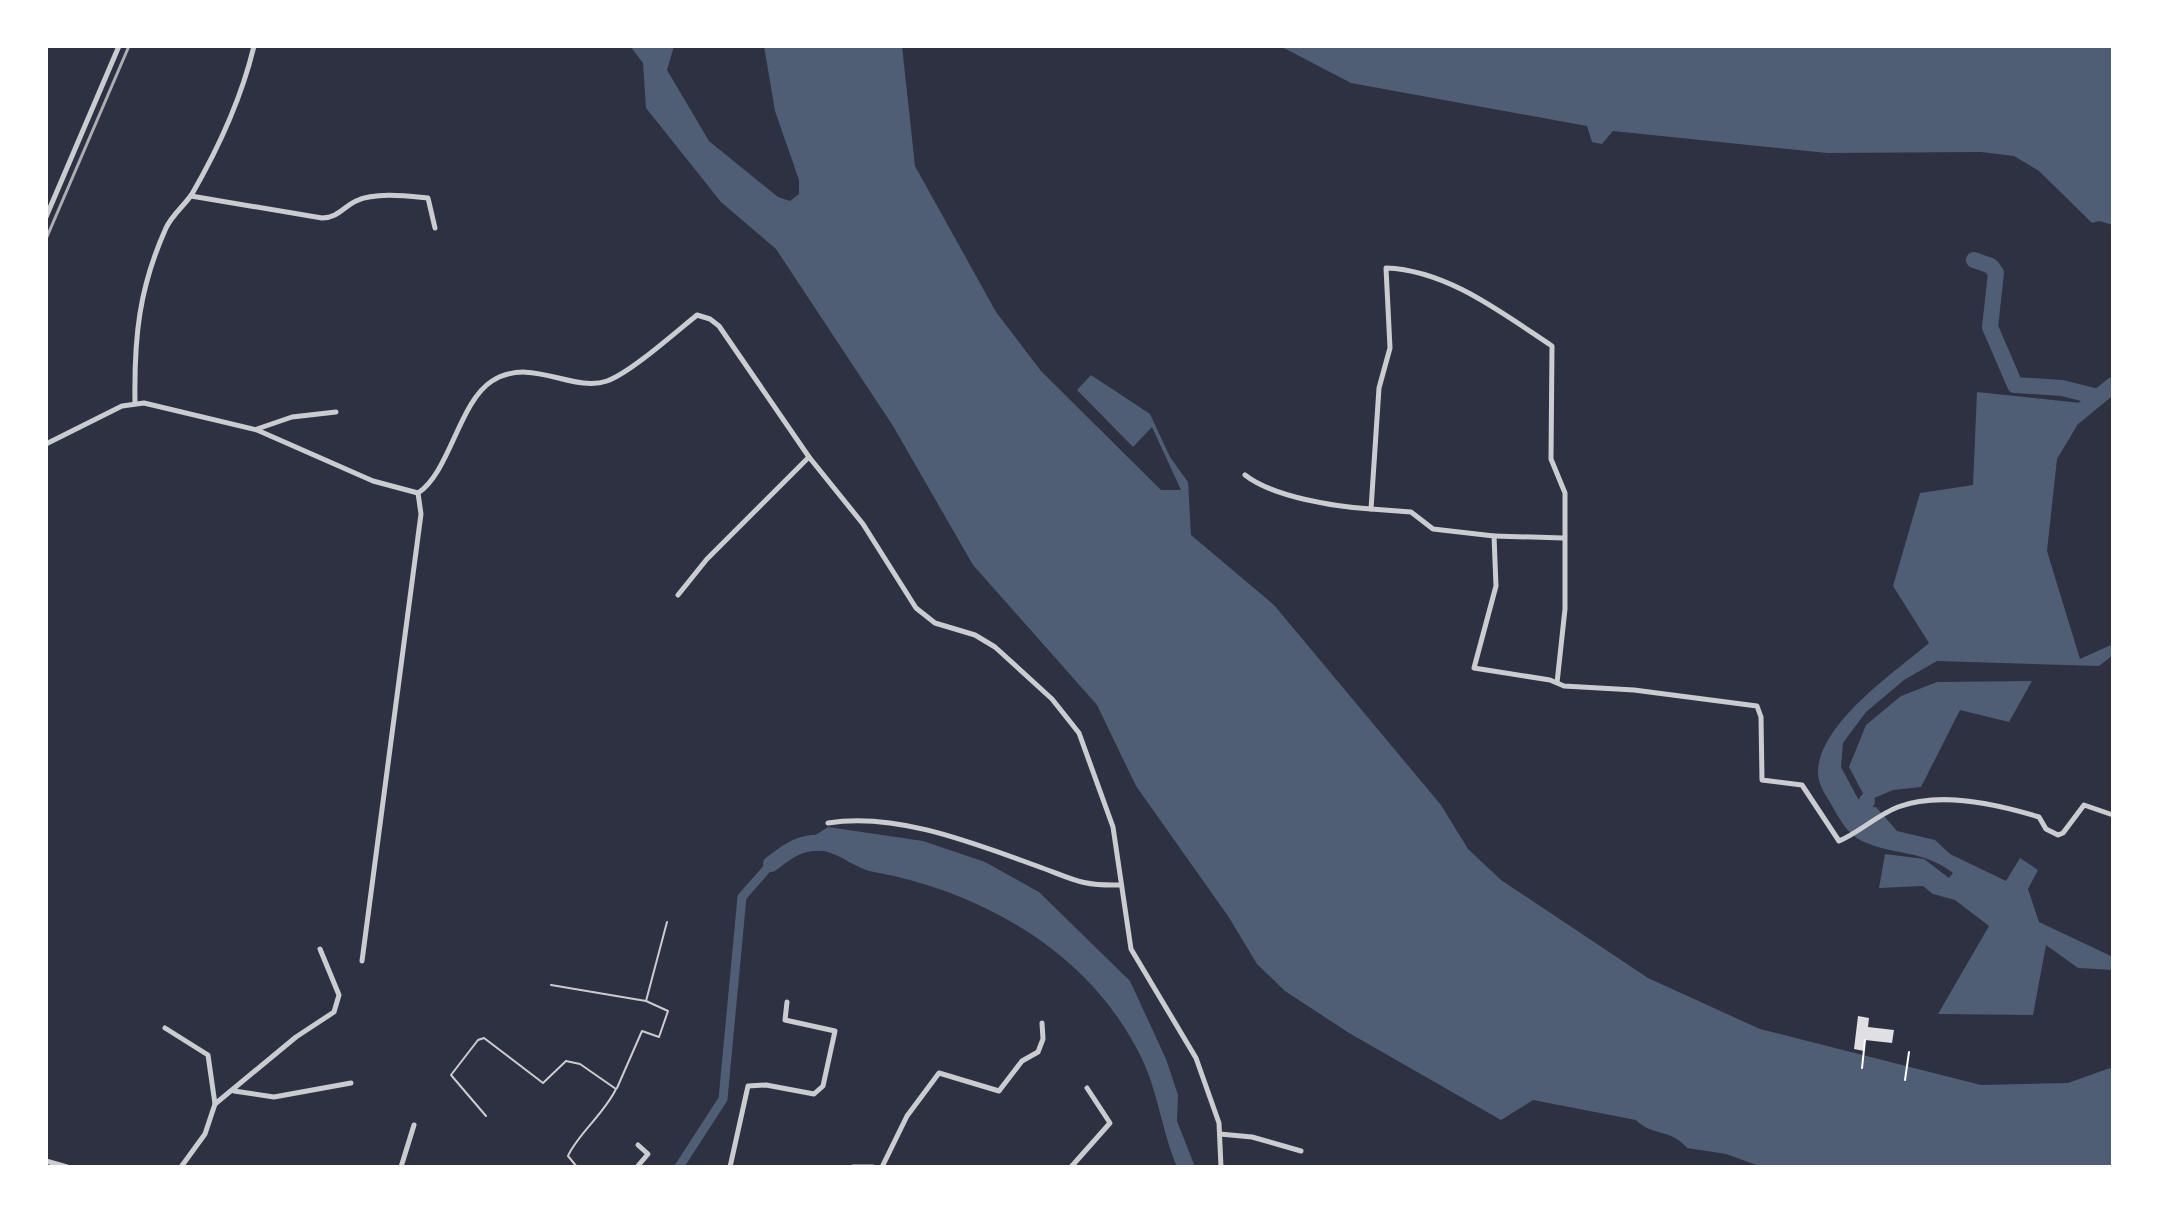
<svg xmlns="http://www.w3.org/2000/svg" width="2159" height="1213" font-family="'Archivo Narrow',sans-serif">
	<rect width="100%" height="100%" fill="#2d3142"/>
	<g fill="#4f5d75">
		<path d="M 630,46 L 674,46 L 667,70 L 709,141 L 778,197 L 790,201 L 799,194 L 799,180 L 775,111 L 764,46 L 902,46 L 915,166 L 996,312 L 1041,371 L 1161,490 L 1181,490 L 1152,427 L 1133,447 L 1077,390 L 1091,375 L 1150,414 L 1170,457 L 1188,482 L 1191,535 L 1274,605 L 1441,805 L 1468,849 L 1501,880 L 1648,978 L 1760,1029 L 1981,1085 L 2068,1083 L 2113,1067 L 2113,1167 L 1762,1167 L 1726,1154 L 1687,1148 C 1670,1128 1653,1137 1636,1120 L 1533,1100 L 1501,1120 L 1349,1033 L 1285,991 L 1257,964 L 1228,916 L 1136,786 L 1097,705 L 973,565 L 893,426 L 776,249 L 721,202 L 646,108 L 643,63 Z"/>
		<path d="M 1280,46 L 2113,46 L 2113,225 L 2099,221 L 2092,223 L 2039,171 L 2014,156 L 1981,152 L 1827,153 L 1613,131 L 1602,144 L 1592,142 L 1587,126 L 1351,83 Z"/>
		<path d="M 1977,392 L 2090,404 L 2057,459 L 2047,551 L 2080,659 L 2113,644 L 2113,655 L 2099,666 L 1937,661 L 1904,680 L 1866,712 L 1843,743 L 1841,767 L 1863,808 L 1876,807 L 1897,831 L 1935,840 L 1950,854 L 2006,881 L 2020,858 L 2038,870 L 2028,889 L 2039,922 L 2113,957 L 2113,970 L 2078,968 L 2046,945 L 2033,1015 L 1938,1014 L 1989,926 L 1955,900 L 1933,894 L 1923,886 L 1879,888 L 1885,854 L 1924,859 L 1949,878 L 1953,873 C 1922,849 1894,856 1862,841 C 1847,834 1839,818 1831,804 C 1825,794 1817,783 1818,770 C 1822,721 1894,673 1929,643 L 1893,586 L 1920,493 L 1973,485 Z"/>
		<path d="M 2032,681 L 2009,722 L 1960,710 L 1921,787 L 1893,790 L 1867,801 L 1849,767 L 1866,725 L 1901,696 L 1937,682 Z"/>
		<path d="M 828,827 L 923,841 L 985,862 L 1039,892 L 1130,981 L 1166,1059 L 1178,1095 L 1177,1121 L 1195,1167 L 1177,1167 C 1162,1132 1158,1091 1141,1057 C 1091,954 984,892 874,872 C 856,869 842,855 824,851 C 806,847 787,858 771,864 Z"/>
	</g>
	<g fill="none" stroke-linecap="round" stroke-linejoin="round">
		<path stroke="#4f5d75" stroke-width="9" d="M 679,1167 L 723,1099 L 742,897 L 771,864"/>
		<g stroke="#4f5d75" stroke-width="16">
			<path d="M 1974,260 L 1991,266 L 1996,273 L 1990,327 L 2015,385 L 2062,388 L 2098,397"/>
			<path d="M 2074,417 L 2113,385"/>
			<path d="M 1850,813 L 1863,808 L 1867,801"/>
			<path d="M 771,864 C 787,852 800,841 822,843"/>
		</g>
	</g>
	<path fill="#e0e0e3" d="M 1858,1016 L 1869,1018 L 1868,1027 L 1894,1030 L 1892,1043 L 1865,1040 L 1864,1051 L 1854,1049 Z"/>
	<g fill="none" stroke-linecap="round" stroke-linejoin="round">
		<g stroke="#fff" stroke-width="2">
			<path d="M 1862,1068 L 1865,1040"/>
			<path d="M 1905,1080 L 1909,1052"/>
		</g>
		<g stroke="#caccd0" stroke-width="2">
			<path d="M 551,985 L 646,1001 L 668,1011 L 659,1037 L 642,1031 L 617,1088"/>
			<path d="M 646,1001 L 667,922"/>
			<path d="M 486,1116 L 451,1075 L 478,1040 L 484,1038 L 543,1083 L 566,1061 L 580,1064 L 616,1089 C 604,1114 577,1135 568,1156 L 577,1167"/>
		</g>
		<g stroke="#caccd0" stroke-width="5">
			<path d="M 191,196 L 322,218 C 339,217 342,208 356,201 C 376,192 407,196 428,198 L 435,228"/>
			<path d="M 46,217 L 119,46"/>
			<path d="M 135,402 C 134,337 139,288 166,228 C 172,215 184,206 192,194 C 218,149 242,96 254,46"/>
			<path d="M 257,429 L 292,417 L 336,412"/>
			<path d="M 46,444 L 122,406 L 144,403 L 257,430 L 373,481 L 418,493 C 450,472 459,402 492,381 C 531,356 572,393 607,381 C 630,373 676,332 697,315 L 710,319 L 719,326 L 809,457 L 863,524 L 916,608 L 935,623 L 975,635 L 995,647 L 1052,699 L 1079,733 L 1113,827 L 1131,949 L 1196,1058 L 1219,1123 L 1221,1167"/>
			<path d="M 1245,475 C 1273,497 1336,507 1371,509"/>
			<path d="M 1494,536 L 1563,538"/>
			<path d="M 678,595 L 707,559 L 809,457"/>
			<path d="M 1557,683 L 1565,609 L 1565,493 L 1551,459 L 1552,346 C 1502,313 1447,270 1386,268 L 1390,348 L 1379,388 L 1371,509 L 1411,512 L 1433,529 L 1494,536 L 1496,586 L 1474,668 L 1550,680 L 1564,686 L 1634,690 L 1757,706 L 1761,717 L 1762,780 L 1802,785 L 1839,841 C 1860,832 1877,815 1898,807 C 1941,791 1997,804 2039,817 L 2046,829 L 2058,835 L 2063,833 L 2084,805 L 2113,815"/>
			<path d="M 828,823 C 896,812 973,843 1037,866 C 1073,879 1080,886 1120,885"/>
			<path d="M 362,961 L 421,514 L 418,493"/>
			<path d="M 165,1028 L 208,1055 L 215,1104"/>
			<path d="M 234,1091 L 274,1097 L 351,1083"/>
			<path d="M 1220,1134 L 1252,1137 L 1301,1151"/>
			<path d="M 46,1161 L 67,1167"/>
			<path d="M 181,1167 L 205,1134 L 215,1104 L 296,1037 L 334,1012 L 339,995 L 320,949"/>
			<path d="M 401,1167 L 414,1125"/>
			<path d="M 637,1167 L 648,1154 L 638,1145"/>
			<path d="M 730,1167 L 748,1086 L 766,1085 L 814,1094 L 823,1086 L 835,1031 L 785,1020 L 787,1002"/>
			<path d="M 853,1167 L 873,1167"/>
			<path d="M 882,1167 L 907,1116 L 939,1073 L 999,1091 L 1022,1061 L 1038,1052 L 1043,1039 L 1042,1023"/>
			<path d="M 1071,1167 L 1110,1123 L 1087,1088"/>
		</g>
		<path stroke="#abadb3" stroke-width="3" d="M 46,239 L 129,46"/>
	</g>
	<rect width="2159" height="1213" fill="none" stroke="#ffffff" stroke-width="96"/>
</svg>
